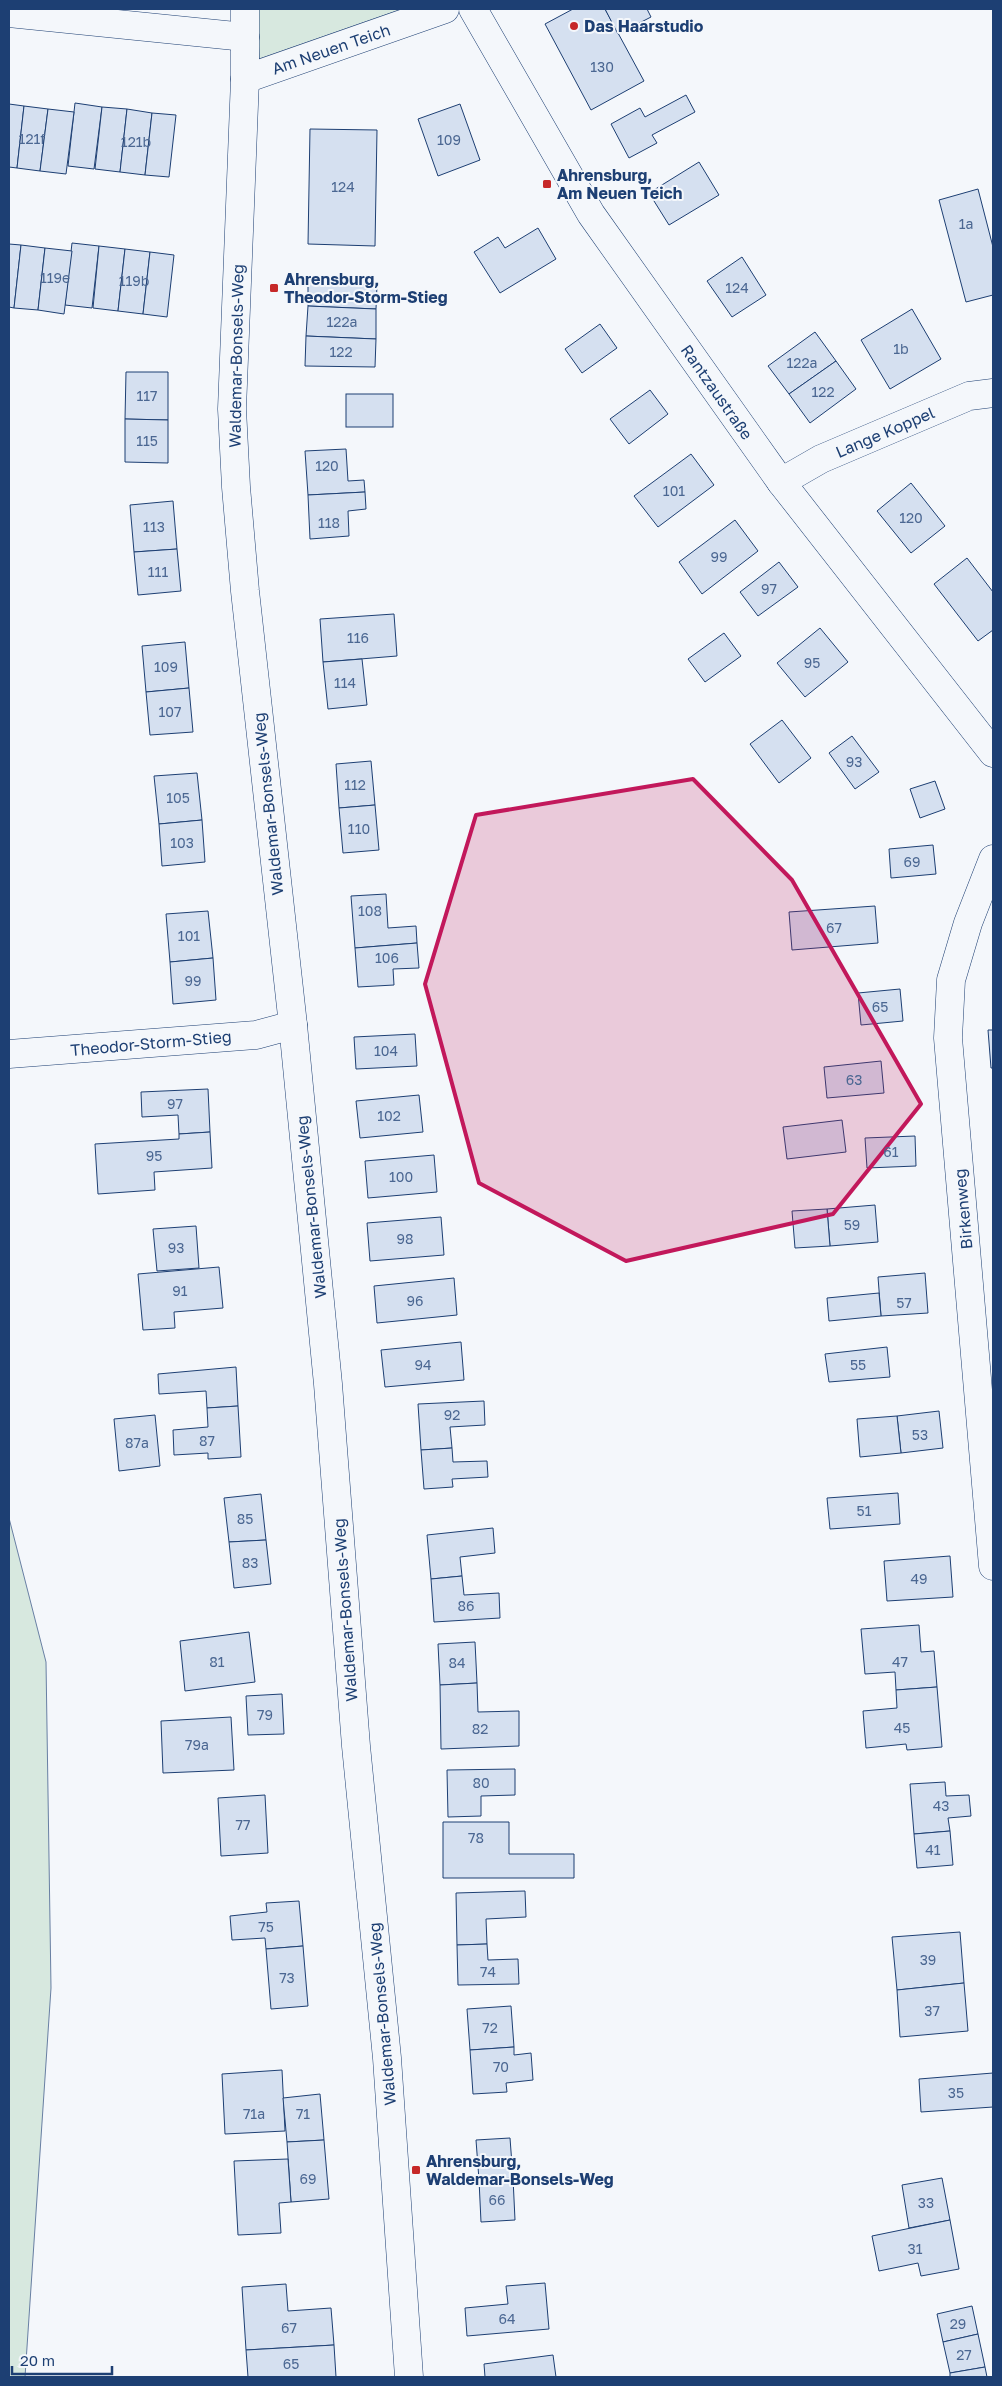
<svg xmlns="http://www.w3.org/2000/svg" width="1002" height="2386" font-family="'Golos Text',sans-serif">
	<rect width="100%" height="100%" fill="#f4f7fb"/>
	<g fill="#d7e8df" stroke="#687fa3">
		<path d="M 257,9 L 402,9 L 259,59 Z"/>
		<path d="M 9,1518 L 46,1662 L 51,1988 L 25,2377 L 9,2377 Z"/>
	</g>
	<g fill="#d5e0f0" stroke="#1d3f73">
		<path d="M 573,9 L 605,9 L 644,81 L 591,110 L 545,24 Z"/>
		<path d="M 605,9 L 647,9 L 651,17 L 618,34 Z"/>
		<path d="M 686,95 L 695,112 L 652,135 L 657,143 L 629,158 L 611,124 L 640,108 L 645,117 Z"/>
		<path d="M 75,103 L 102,107 L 94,169 L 68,166 Z"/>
		<path d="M 9,104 L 24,106 L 17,168 L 9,167 Z"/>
		<path d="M 460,104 L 480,160 L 438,176 L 418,119 Z"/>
		<path d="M 24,106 L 48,109 L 40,171 L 17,168 Z"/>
		<path d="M 102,107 L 127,109 L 120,172 L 95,169 Z"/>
		<path d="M 48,109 L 74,112 L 66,174 L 40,171 Z"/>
		<path d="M 127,109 L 152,113 L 145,175 L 120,172 Z"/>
		<path d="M 152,113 L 176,115 L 169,177 L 145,175 Z"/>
		<path d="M 310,129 L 377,130 L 375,246 L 308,244 Z"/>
		<path d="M 699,162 L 719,195 L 669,225 L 649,193 Z"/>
		<path d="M 978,189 L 993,247 L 993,295 L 966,302 L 939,200 Z"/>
		<path d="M 538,228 L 556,259 L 500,293 L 474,252 L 498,237 L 505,248 Z"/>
		<path d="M 72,243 L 99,246 L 92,308 L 65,305 Z"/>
		<path d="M 9,244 L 21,245 L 14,308 L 9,307 Z"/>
		<path d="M 21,245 L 45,248 L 38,310 L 14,308 Z"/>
		<path d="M 99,246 L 125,249 L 118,311 L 93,308 Z"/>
		<path d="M 45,248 L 72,251 L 64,314 L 38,310 Z"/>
		<path d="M 125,249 L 150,252 L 143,314 L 118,311 Z"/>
		<path d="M 150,252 L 174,255 L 167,317 L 143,314 Z"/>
		<path d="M 742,257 L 766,295 L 732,317 L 707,281 Z"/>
		<path d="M 308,283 L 377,285 L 376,309 L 308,306 Z"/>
		<path d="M 308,306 L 376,309 L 376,339 L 306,336 Z"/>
		<path d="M 912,309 L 941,359 L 890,389 L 861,340 Z"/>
		<path d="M 600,324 L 617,348 L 582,373 L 565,349 Z"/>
		<path d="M 815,332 L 836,361 L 789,394 L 768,366 Z"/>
		<path d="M 306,336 L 376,339 L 375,367 L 305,366 Z"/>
		<path d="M 836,361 L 856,389 L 810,423 L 789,394 Z"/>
		<path d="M 126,372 L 168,372 L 168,420 L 125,419 Z"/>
		<path d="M 650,390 L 668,414 L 629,444 L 610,419 Z"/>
		<rect x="346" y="394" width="47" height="33"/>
		<path d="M 125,419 L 168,420 L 168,463 L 125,462 Z"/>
		<path d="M 346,449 L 348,481 L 364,480 L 365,492 L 308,495 L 305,451 Z"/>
		<path d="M 691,454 L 714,485 L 658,527 L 634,496 Z"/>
		<path d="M 911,483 L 945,526 L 911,553 L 877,511 Z"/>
		<path d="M 365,492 L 366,509 L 348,511 L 349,536 L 310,539 L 308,495 Z"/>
		<path d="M 173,501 L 177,549 L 134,552 L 130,505 Z"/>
		<path d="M 735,520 L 758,551 L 702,594 L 679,562 Z"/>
		<path d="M 177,549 L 181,591 L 138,595 L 134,552 Z"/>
		<path d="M 967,558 L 993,592 L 993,630 L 978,641 L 934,584 Z"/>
		<path d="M 779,562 L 798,587 L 758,616 L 740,592 Z"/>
		<path d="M 394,614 L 397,656 L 323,662 L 320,619 Z"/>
		<path d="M 820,628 L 848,662 L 805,697 L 777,663 Z"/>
		<path d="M 724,633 L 741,656 L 705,682 L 688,659 Z"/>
		<path d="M 185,642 L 189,688 L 146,692 L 142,646 Z"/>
		<path d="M 362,659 L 367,705 L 328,709 L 323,662 Z"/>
		<path d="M 189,688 L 193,732 L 150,735 L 146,692 Z"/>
		<path d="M 782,720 L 811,758 L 779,783 L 750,744 Z"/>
		<path d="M 852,736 L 879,772 L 855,789 L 829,753 Z"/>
		<path d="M 371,761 L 375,805 L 339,808 L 336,764 Z"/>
		<path d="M 197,773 L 202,820 L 159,824 L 154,776 Z"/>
		<path d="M 935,781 L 945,809 L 920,818 L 910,789 Z"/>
		<path d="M 375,805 L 379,850 L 343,853 L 339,808 Z"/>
		<path d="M 202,820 L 205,862 L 162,866 L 159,824 Z"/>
		<path d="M 933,845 L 936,874 L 891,878 L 889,849 Z"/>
		<path d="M 386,894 L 388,928 L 416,926 L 417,943 L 355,948 L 351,896 Z"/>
		<path d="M 875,906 L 878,943 L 792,950 L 789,912 Z"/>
		<path d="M 208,911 L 213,958 L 170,962 L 166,914 Z"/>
		<path d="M 417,943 L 419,968 L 393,969 L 394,985 L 358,987 L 355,948 Z"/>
		<path d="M 213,958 L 216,1000 L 173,1004 L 170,962 Z"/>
		<path d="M 900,989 L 903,1021 L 861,1025 L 858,993 Z"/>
		<path d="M 988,1030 L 993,1030 L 993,1068 L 991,1068 Z"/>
		<path d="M 415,1034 L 417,1066 L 356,1069 L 354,1037 Z"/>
		<path d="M 881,1061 L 884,1093 L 827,1098 L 824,1067 Z"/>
		<path d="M 208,1089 L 210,1132 L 179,1134 L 178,1115 L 142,1117 L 141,1092 Z"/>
		<path d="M 419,1095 L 423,1132 L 360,1138 L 356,1101 Z"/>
		<path d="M 842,1120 L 846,1152 L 787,1159 L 783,1127 Z"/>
		<path d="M 210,1132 L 212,1168 L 154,1172 L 155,1190 L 98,1194 L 95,1144 L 179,1139 L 179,1134 Z"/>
		<path d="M 915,1136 L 916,1166 L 867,1168 L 865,1138 Z"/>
		<path d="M 434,1155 L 437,1192 L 368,1198 L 365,1161 Z"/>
		<path d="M 875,1205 L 878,1242 L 830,1246 L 827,1209 Z"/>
		<path d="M 827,1209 L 830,1246 L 795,1248 L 792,1211 Z"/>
		<path d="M 441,1217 L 444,1255 L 370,1261 L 367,1223 Z"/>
		<path d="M 196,1226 L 199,1268 L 157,1271 L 153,1229 Z"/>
		<path d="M 219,1267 L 223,1308 L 174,1312 L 175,1328 L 143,1330 L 138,1274 Z"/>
		<path d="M 925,1273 L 928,1313 L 881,1316 L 878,1277 Z"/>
		<path d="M 454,1278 L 457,1315 L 377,1323 L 374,1286 Z"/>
		<path d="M 879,1293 L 881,1316 L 829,1321 L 827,1298 Z"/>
		<path d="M 461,1342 L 464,1380 L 385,1387 L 381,1350 Z"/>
		<path d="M 887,1347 L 890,1377 L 829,1382 L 825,1354 Z"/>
		<path d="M 236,1367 L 238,1406 L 207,1408 L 206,1391 L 159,1394 L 158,1374 Z"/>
		<path d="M 484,1401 L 485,1425 L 450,1427 L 452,1448 L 421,1450 L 418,1404 Z"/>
		<path d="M 238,1406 L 241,1457 L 208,1459 L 208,1453 L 174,1455 L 173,1430 L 208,1427 L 207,1408 Z"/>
		<path d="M 939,1411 L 943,1448 L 901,1453 L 897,1416 Z"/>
		<path d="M 155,1415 L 160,1466 L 119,1471 L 114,1419 Z"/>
		<path d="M 897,1416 L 901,1453 L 860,1457 L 857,1419 Z"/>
		<path d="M 452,1448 L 453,1462 L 487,1461 L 488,1477 L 452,1479 L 453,1487 L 424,1489 L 421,1450 Z"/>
		<path d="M 898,1493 L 900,1524 L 830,1529 L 827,1498 Z"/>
		<path d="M 261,1494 L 266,1540 L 229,1542 L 224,1498 Z"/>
		<path d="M 493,1528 L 495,1553 L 460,1557 L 462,1576 L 431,1579 L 427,1535 Z"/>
		<path d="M 266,1540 L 271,1584 L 234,1588 L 229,1542 Z"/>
		<path d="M 950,1556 L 953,1597 L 887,1601 L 884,1561 Z"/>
		<path d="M 462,1576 L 464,1595 L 499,1593 L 500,1618 L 434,1622 L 431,1579 Z"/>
		<path d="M 919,1625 L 921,1652 L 934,1651 L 937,1687 L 896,1690 L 895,1672 L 865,1674 L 861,1629 Z"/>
		<path d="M 249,1632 L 255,1682 L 185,1691 L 180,1641 Z"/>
		<path d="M 475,1642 L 477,1683 L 440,1685 L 438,1644 Z"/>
		<path d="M 477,1683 L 478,1712 L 519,1711 L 519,1746 L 441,1749 L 440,1685 Z"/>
		<path d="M 937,1687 L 942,1747 L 907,1750 L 906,1744 L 866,1748 L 863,1711 L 897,1708 L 896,1690 Z"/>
		<path d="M 282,1694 L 284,1734 L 248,1735 L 246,1696 Z"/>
		<path d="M 231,1717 L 234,1770 L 163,1773 L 161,1721 Z"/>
		<path d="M 515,1769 L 515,1795 L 481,1796 L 481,1816 L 448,1817 L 447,1770 Z"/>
		<path d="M 945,1782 L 946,1796 L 969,1795 L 971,1816 L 948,1818 L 950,1831 L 914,1834 L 910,1784 Z"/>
		<path d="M 265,1795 L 268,1853 L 221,1856 L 218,1798 Z"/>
		<path d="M 443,1822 L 509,1822 L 509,1854 L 574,1854 L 574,1878 L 443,1878 Z"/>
		<path d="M 950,1831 L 953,1865 L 917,1868 L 914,1834 Z"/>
		<path d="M 525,1891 L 526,1917 L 486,1919 L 487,1944 L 457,1945 L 456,1893 Z"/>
		<path d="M 299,1901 L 303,1946 L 266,1949 L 265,1938 L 232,1940 L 230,1916 L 267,1912 L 266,1903 Z"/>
		<path d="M 960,1932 L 964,1983 L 897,1990 L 892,1937 Z"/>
		<path d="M 487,1944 L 488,1960 L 518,1959 L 519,1984 L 458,1985 L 457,1945 Z"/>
		<path d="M 303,1946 L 308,2006 L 271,2009 L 266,1949 Z"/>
		<path d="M 964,1983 L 968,2031 L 900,2037 L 897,1990 Z"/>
		<path d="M 511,2006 L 514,2047 L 470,2050 L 467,2009 Z"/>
		<path d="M 514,2047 L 514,2055 L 531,2053 L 533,2080 L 506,2083 L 507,2092 L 473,2094 L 470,2050 Z"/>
		<path d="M 282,2070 L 285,2131 L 225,2134 L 222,2074 Z"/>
		<path d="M 993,2073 L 993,2107 L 921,2112 L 919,2079 Z"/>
		<path d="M 320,2094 L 324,2140 L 287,2142 L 283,2098 Z"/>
		<path d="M 510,2138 L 513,2178 L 479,2180 L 476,2140 Z"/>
		<path d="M 324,2140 L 329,2199 L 291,2202 L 287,2142 Z"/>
		<path d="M 288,2159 L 291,2202 L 279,2203 L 281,2233 L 238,2235 L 234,2161 Z"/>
		<path d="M 513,2178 L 515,2220 L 481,2222 L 479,2180 Z"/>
		<path d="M 942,2178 L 950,2220 L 909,2228 L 902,2185 Z"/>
		<path d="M 950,2220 L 959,2269 L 921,2276 L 918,2263 L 879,2271 L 872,2236 Z"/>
		<path d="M 545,2283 L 549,2329 L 467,2336 L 465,2308 L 508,2304 L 506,2286 Z"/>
		<path d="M 286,2284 L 288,2311 L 331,2308 L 334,2345 L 246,2350 L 242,2287 Z"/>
		<path d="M 972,2306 L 978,2334 L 943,2342 L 937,2314 Z"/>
		<path d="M 978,2334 L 985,2367 L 950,2373 L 943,2342 Z"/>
		<path d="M 334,2345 L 336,2377 L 248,2377 L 246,2350 Z"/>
		<path d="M 553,2355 L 556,2377 L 485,2377 L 484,2364 Z"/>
		<path d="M 985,2367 L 987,2377 L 950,2377 L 950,2373 Z"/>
	</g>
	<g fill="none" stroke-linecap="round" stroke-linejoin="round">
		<defs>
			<g id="minor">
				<path d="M 245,9 L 245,79 L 232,409 L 236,487 L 245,591 L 293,1025 L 328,1384 L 356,1746 L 387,2058 L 409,2377"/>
				<path d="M 473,9 L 591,214 L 781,482 L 993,753"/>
				<path d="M 9,13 L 245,37"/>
				<path d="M 245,79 L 445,9"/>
				<path d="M 781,482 L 821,459 L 969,396 L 993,393"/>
				<path d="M 993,859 L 968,923 L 951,980 L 948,1038 L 993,1566"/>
				<path d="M 9,1054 L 256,1035 L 293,1025"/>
			</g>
		</defs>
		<use href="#minor" stroke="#1d3f73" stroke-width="29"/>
		<use href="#minor" stroke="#f4f7fb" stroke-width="28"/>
	</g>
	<path fill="#c2185b" fill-opacity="0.2" stroke="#c2185b" stroke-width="4" stroke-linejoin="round" d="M 693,779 L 792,880 L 921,1104 L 833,1214 L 626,1261 L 479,1183 L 425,984 L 476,815 Z"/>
	<g fill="#c62828" stroke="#f4f7fb" stroke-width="2">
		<circle cx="574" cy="26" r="5"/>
		<rect x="542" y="179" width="10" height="10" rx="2.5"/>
		<rect x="269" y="283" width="10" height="10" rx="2.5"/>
		<rect x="411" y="2165" width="10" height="10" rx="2.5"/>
	</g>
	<g text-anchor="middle" stroke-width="4" stroke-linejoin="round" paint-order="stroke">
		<g font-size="14" fill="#4b6792">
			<text x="602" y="72">130</text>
			<text x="32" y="144">121f</text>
			<text x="449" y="145">109</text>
			<text x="136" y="147">121b</text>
			<text x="343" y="192">124</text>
			<text x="966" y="229">1a</text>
			<text x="55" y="283">119e</text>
			<text x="134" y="286">119b</text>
			<text x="737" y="293">124</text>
			<text x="342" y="327">122a</text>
			<text x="901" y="354">1b</text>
			<text x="341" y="357">122</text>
			<text x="802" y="368">122a</text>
			<text x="823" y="397">122</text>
			<text x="147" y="401">117</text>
			<text x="147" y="446">115</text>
			<text x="327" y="471">120</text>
			<text x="674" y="496">101</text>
			<text x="911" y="523">120</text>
			<text x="329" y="528">118</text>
			<text x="154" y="532">113</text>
			<text x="719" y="562">99</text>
			<text x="158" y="577">111</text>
			<text x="769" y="594">97</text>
			<text x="358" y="643">116</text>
			<text x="812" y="668">95</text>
			<text x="166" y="672">109</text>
			<text x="345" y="688">114</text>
			<text x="170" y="717">107</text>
			<text x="854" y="767">93</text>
			<text x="355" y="790">112</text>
			<text x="178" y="803">105</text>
			<text x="359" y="834">110</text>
			<text x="182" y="848">103</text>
			<text x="912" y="867">69</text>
			<text x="370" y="916">108</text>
			<text x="834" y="933">67</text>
			<text x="189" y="941">101</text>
			<text x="387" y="963">106</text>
			<text x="193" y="986">99</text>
			<text x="880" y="1012">65</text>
			<text x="386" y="1056">104</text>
			<text x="854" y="1085">63</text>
			<text x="175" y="1109">97</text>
			<text x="389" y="1121">102</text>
			<text x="891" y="1157">61</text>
			<text x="154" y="1161">95</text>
			<text x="401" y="1182">100</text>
			<text x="852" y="1230">59</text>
			<text x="405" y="1244">98</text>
			<text x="176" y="1253">93</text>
			<text x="180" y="1296">91</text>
			<text x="415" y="1306">96</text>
			<text x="904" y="1308">57</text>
			<text x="423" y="1370">94</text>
			<text x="858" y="1370">55</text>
			<text x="452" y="1420">92</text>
			<text x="920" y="1440">53</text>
			<text x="207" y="1446">87</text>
			<text x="137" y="1448">87a</text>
			<text x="864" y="1516">51</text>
			<text x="245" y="1524">85</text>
			<text x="250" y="1568">83</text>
			<text x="919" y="1584">49</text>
			<text x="466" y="1611">86</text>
			<text x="217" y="1667">81</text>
			<text x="900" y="1667">47</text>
			<text x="457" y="1668">84</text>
			<text x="265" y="1720">79</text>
			<text x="902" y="1733">45</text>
			<text x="480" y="1734">82</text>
			<text x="197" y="1750">79a</text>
			<text x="481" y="1788">80</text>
			<text x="941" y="1811">43</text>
			<text x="243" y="1830">77</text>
			<text x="476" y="1843">78</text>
			<text x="933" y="1855">41</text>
			<text x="266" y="1932">75</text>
			<text x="928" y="1965">39</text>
			<text x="488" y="1977">74</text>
			<text x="287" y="1983">73</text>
			<text x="932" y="2016">37</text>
			<text x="490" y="2033">72</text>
			<text x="501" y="2072">70</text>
			<text x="956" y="2098">35</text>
			<text x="254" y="2119">71a</text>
			<text x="303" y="2119">71</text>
			<text x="308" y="2184">69</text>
			<text x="497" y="2205">66</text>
			<text x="926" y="2208">33</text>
			<text x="915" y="2254">31</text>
			<text x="507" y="2324">64</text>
			<text x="958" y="2329">29</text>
			<text x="289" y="2333">67</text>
			<text x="964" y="2360">27</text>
			<text x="291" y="2369">65</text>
		</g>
		<g font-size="16" font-weight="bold" fill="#1d3f73" stroke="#f4f7fb" text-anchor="start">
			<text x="584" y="32">Das Haarstudio</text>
			<text x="557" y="181">Ahrensburg,<tspan x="557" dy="18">Am Neuen Teich</tspan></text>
			<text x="284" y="285">Ahrensburg,<tspan x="284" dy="18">Theodor-Storm-Stieg</tspan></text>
			<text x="426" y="2167">Ahrensburg,<tspan x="426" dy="18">Waldemar-Bonsels-Weg</tspan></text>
		</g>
		<g font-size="16" fill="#1d3f73" stroke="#f4f7fb">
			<text transform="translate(331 49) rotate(-19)" y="6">Am Neuen Teich</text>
			<text transform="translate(236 356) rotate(-89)" y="6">Waldemar-Bonsels-Weg</text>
			<text transform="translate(717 392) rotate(55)" y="6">Rantzaustraße</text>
			<text transform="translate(885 432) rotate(-23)" y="6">Lange Koppel</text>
			<text transform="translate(268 804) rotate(-96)" y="6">Waldemar-Bonsels-Weg</text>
			<text transform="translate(151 1043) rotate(-5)" y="6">Theodor-Storm-Stieg</text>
			<text transform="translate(311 1207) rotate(-96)" y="6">Waldemar-Bonsels-Weg</text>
			<text transform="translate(963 1209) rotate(-95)" y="6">Birkenweg</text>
			<text transform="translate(345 1610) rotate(-94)" y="6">Waldemar-Bonsels-Weg</text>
			<text transform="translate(382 2014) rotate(-95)" y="6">Waldemar-Bonsels-Weg</text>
		</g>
	</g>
	<rect width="1002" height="2386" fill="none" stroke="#1d3f73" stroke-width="20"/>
	<path d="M12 2366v8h100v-8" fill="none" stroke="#1d3f73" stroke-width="2.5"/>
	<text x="20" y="2366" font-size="15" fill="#1d3f73" stroke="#f4f7fb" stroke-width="4" paint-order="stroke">20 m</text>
</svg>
